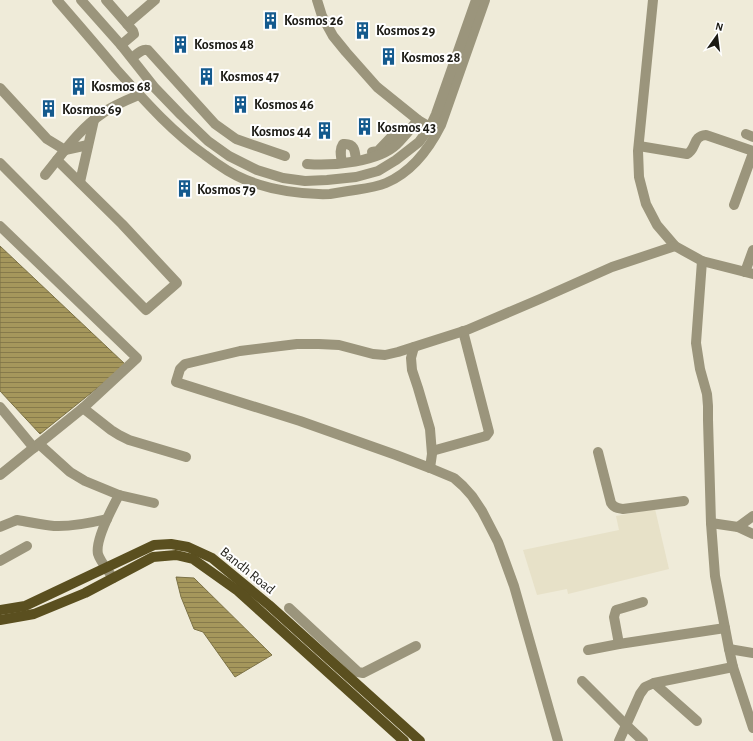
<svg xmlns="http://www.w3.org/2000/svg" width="753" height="741" font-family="'Alegreya Sans',sans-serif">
	<defs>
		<pattern id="water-rules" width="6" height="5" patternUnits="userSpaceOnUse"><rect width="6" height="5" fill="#a5975c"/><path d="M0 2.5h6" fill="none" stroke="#867a4b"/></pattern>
	</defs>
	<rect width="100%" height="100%" fill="#efebd9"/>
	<path fill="#e7e1c8" d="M 655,509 L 669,569 L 568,594 L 567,589 L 537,595 L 523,550 L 619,530 L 616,516 Z"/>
	<g fill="url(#water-rules)" stroke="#7c7246">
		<path d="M 0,246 L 126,365 L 40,434 L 0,391 Z"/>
		<path d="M 176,577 L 194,578 L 272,655 L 235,677 L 203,632 L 194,629 L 181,597 Z"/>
	</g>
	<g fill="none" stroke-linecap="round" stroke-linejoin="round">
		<g stroke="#9b957c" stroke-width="10">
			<path d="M 57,0 C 77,23 97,46 116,69 C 144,100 171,131 205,155 C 218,165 231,174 246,180 C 271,190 303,195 330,194 C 336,193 342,192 348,191 C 360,189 374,188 386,183 C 412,172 429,149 441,125 L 485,0"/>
			<path d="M 81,0 L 121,45 L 155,88 L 181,115 L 208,141 L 229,156 L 257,170 L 283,178 L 305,181 L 327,180 L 356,177 L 378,171 L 396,160 L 419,142 L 430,127 L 436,114 L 476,0"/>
			<path d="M 106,0 L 127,24 L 155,0"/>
			<path d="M 317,0 L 322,16 L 333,36 L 346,52 L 377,87 L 418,120 L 430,127"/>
			<path d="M 653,0 L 638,151 L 639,177 L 646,204 L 657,225 L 675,246 L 702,261 L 753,274"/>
			<path d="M 121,45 L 134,34 L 133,31 L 127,24"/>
			<path d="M 132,58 C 136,55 142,48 148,50 L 215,124 L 236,139 L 285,156"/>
			<path d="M 0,88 L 47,139 L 65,150 L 88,145"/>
			<path d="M 746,134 L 753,137"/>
			<path d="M 639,146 L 687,154 C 697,149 692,136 706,135 L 753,151"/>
			<path d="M 372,152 L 378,151 L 398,130 L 402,130 L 407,132"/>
			<path d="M 0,163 L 146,310 L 177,283 L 122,224 L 57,160"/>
			<path d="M 342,163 C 341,156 339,150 343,144 C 355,143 355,151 356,161"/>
			<path d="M 307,164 C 334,166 378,162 397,144 C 405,136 411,128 418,120"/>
			<path d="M 45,175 C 63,153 79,129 103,113 C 114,105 127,100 139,95"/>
			<path d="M 80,182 L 94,120"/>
			<path d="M 734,205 L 753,153"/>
			<path d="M 0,226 L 137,358 L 83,408 L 0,475"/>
			<path d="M 702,261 L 696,343 L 700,369 L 707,394 L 708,406 L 708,420 L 711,523 L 715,576 L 729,649 L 733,667 L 753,728"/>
			<path d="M 745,272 L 753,250"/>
			<path d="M 414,347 L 411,358 L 412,370 L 418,388 L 430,429 L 432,454 L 430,468"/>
			<path d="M 0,407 L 34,448"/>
			<path d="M 83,408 L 111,430 L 119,435 L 129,440 L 186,457"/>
			<path d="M 39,444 L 70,472 L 85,481 L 119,495 L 154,503"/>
			<path d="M 432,451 L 486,436 L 489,432 L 463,331"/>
			<path d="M 598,452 L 611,503 C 614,508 618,508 623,509 L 684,501"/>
			<path d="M 711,523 L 738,527 L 753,534"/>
			<path d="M 0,527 L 12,522 L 17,520 C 30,522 42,525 54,526 C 72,527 90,523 107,519"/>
			<path d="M 738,527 L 753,516"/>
			<path d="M 0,561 L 27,546"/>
			<path d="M 113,578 C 109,572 100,561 98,554 C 95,541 112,508 119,495"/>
			<path d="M 289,608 L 358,672 L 363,673 L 416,646"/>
			<path d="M 619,644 L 614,617 L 616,610 L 623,608 L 643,602"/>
			<path d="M 729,649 L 753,653"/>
			<path d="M 588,650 L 619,644 L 725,628"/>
			<path d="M 582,681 L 626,725 L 643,741"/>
			<path d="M 654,683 L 697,721"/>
			<path d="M 558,741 L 514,586 L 498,542 L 482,511 L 472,496 L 463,486 L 454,478 L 430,468 L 396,455 L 300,421 L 176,382 L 180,369 L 185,364 L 240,351 L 297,344 L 319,344 L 339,345 L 373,354 L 385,355 L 398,352 L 467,330 L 540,299 L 612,267 L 675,246"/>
			<path d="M 619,741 L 640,694 L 645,687 L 654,683 L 733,667"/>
		</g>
		<g stroke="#5a4f1f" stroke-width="10">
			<path d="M 0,610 L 25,606 L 154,545 L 171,544 L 188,547 L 212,558 L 269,605 L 420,741"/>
			<path d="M 0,620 L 34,614 L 85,593 L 153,557 L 176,555 L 193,559 L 238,591 L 404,741"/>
		</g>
	</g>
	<defs>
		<symbol id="building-bare" viewBox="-9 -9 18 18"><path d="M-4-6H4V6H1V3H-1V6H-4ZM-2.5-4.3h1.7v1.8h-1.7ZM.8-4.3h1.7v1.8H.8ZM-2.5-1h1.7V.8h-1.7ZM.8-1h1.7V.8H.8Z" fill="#145a8e" stroke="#fff" stroke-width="2.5" paint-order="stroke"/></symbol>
	</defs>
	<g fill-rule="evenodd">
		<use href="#building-bare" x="258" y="8" width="25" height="25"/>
		<use href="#building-bare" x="350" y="18" width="25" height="25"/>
		<use href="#building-bare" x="168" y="32" width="25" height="25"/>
		<use href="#building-bare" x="376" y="44" width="25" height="25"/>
		<use href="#building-bare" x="194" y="64" width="25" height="25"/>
		<use href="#building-bare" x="66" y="74" width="25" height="25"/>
		<use href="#building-bare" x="228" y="92" width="25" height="25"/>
		<use href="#building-bare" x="36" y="96" width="25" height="25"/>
		<use href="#building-bare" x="352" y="114" width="25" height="25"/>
		<use href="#building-bare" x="312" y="118" width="25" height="25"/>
		<use href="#building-bare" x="172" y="176" width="25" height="25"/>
	</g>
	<g text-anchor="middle" stroke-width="4" stroke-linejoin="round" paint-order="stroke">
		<g font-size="14" font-weight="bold" fill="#1b1a14" stroke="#fff" text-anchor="start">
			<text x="284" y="25">Kosmos 26</text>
			<text x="376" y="35">Kosmos 29</text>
			<text x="194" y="49">Kosmos 48</text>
			<text x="401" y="62">Kosmos 28</text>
			<text x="220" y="81">Kosmos 47</text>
			<text x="91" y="91">Kosmos 68</text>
			<text x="254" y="109">Kosmos 46</text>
			<text x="62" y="114">Kosmos 69</text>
			<text x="377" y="132">Kosmos 43</text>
			<text x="311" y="136" text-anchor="end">Kosmos 44</text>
			<text x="197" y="194">Kosmos 79</text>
		</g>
		<g font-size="14" fill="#1b1a14" stroke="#fff">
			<text transform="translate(248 570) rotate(39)" y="5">Bandh Road</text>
		</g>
	</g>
	<g transform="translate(717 36) rotate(14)" stroke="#ffffff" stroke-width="3" paint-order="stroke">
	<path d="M0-3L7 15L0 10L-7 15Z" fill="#1b1a14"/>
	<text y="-6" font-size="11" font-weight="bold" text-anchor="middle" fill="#1b1a14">N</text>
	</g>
</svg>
